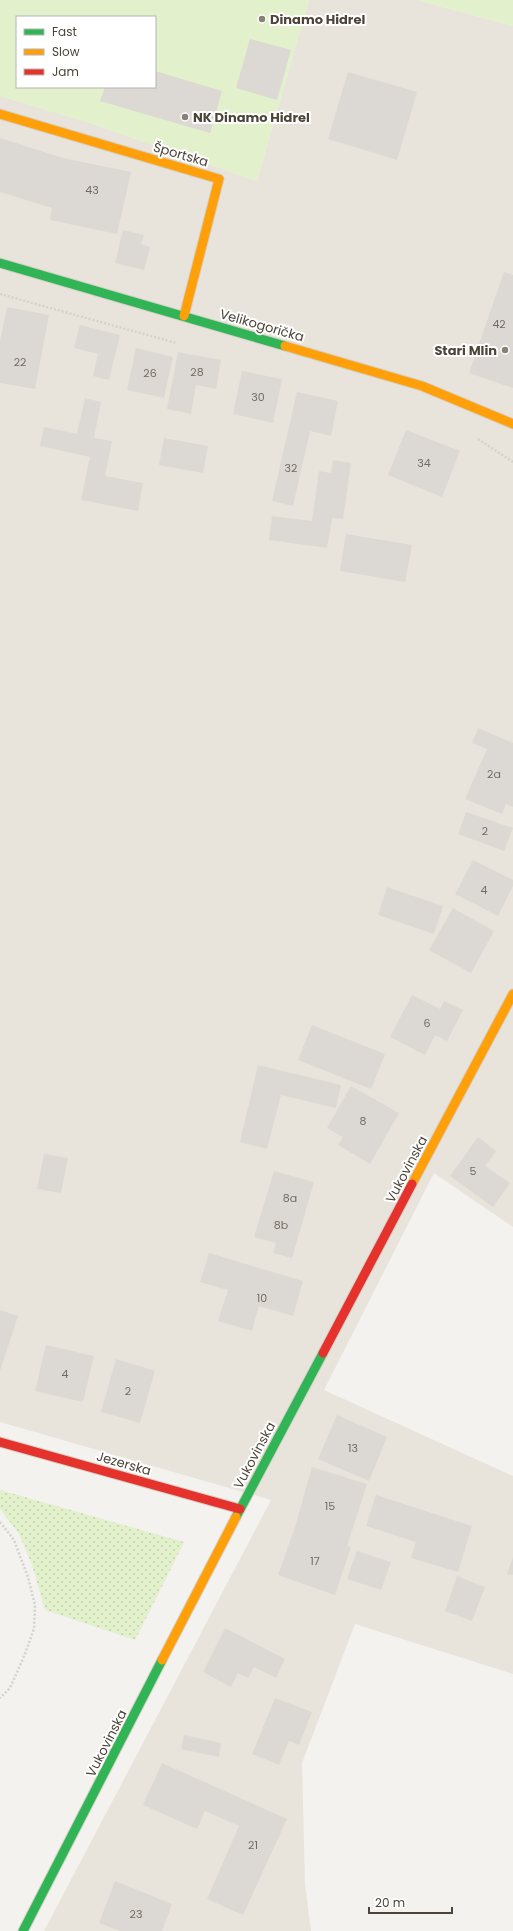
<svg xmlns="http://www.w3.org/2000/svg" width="513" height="1931" font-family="Poppins,sans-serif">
	<defs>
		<pattern id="park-dots" width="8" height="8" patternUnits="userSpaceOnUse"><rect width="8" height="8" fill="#e2f0cc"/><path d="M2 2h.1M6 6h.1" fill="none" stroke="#c4cfb0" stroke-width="1.8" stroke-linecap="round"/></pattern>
	</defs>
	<rect width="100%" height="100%" fill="#f4f2ee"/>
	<path fill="#e8e4db" d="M 309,0 L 417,0 L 513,26 L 513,1227 L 434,1173 L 324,1390 L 513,1476 L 513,1674 L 355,1624 L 302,1763 L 305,1884 L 311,1931 L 44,1931 L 271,1500 L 0,1422 L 0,96 L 84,121 L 257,181 Z"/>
	<path fill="url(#park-dots)" d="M 0,1490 L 184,1542 L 135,1640 L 45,1610 L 32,1565 L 19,1534 L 0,1509 Z"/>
	<g fill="#e2f0cc" fill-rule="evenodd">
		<path d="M 0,0 L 309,0 L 257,181 L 84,121 L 0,96 ZM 17,17 L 155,17 L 155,87 L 17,87 Z"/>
		<path d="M 417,0 L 513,0 L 513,26 Z"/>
	</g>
	<g fill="#dcd9d4">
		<path d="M 250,39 L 291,50 L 277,100 L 236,88 Z"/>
		<path d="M 155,71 L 222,91 L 210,133 L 100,101 L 105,87 L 155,87 Z"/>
		<path d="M 348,72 L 417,92 L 397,160 L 328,139 Z"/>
		<path d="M 0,138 L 63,158 L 131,172 L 117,234 L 50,220 L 52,208 L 0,192 Z"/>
		<path d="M 123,230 L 144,235 L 141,244 L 150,247 L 144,270 L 115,263 Z"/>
		<path d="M 504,272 L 513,275 L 513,388 L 469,373 Z"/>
		<path d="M 7,307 L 49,315 L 35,389 L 0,383 L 0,341 Z"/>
		<path d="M 80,325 L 120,335 L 109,380 L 93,376 L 98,354 L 74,348 Z"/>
		<path d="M 136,348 L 173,357 L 164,398 L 127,390 Z"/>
		<path d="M 178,352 L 221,360 L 216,389 L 196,385 L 191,414 L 167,409 Z"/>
		<path d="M 242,371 L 282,379 L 273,423 L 233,414 Z"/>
		<path d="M 297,392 L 338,401 L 331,436 L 310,431 L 293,506 L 272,501 Z"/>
		<path d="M 85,398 L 101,402 L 94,438 L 112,441 L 105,476 L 143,483 L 138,511 L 81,500 L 90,457 L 40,446 L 44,427 L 77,434 Z"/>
		<path d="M 406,430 L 460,451 L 442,497 L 388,475 Z"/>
		<path d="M 164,438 L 208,446 L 203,473 L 159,465 Z"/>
		<path d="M 333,460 L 351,463 L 343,519 L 332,518 L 327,548 L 269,540 L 272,516 L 312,521 L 319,471 L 331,473 Z"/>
		<path d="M 346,534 L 412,545 L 405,582 L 340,571 Z"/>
		<path d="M 478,728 L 513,743 L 513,807 L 506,804 L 502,814 L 465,799 L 487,749 L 472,743 Z"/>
		<path d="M 466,812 L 513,828 L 504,851 L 458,834 Z"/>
		<path d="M 473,860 L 513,880 L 513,886 L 498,916 L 455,894 Z"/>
		<path d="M 387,887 L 443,906 L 434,934 L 378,915 Z"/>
		<path d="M 453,908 L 494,931 L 471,973 L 429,950 Z"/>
		<path d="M 412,995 L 440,1009 L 444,1001 L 463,1010 L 447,1041 L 435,1035 L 425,1055 L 390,1037 Z"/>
		<path d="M 312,1025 L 385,1054 L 371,1089 L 298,1060 Z"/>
		<path d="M 258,1065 L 341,1085 L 336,1108 L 281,1095 L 267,1149 L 240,1142 Z"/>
		<path d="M 351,1086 L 399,1113 L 370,1164 L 338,1145 L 343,1137 L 327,1128 Z"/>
		<path d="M 478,1137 L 496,1151 L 485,1166 L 510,1183 L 493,1207 L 450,1176 Z"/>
		<path d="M 44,1154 L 68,1158 L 61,1193 L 37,1189 Z"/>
		<path d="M 274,1171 L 314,1182 L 292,1258 L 273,1253 L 276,1243 L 254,1237 Z"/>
		<path d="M 209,1253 L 303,1281 L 293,1316 L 259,1306 L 252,1331 L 218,1321 L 228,1290 L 200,1282 Z"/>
		<path d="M 0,1310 L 18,1316 L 0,1371 Z"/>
		<path d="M 46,1345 L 94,1356 L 83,1402 L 35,1391 Z"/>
		<path d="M 116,1359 L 155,1371 L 140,1423 L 101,1412 Z"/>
		<path d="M 337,1415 L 387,1437 L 369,1481 L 318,1459 Z"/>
		<path d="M 312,1467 L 367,1484 L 347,1546 L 351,1547 L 335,1595 L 278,1575 L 295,1527 Z"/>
		<path d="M 376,1495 L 472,1526 L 458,1572 L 411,1558 L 416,1542 L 366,1526 Z"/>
		<path d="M 357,1551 L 391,1562 L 381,1590 L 347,1579 Z"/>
		<path d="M 513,1557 L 513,1575 L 507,1574 Z"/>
		<path d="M 457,1576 L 485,1587 L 472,1621 L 445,1611 Z"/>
		<path d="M 225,1628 L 285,1659 L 276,1678 L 254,1667 L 248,1678 L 238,1673 L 231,1687 L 203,1672 Z"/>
		<path d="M 275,1698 L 312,1712 L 299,1745 L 289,1741 L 279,1765 L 252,1754 Z"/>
		<path d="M 184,1735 L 221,1743 L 219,1757 L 181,1749 Z"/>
		<path d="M 162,1763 L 287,1819 L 243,1915 L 207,1899 L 239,1826 L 205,1811 L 197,1829 L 143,1805 Z"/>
		<path d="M 115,1881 L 172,1904 L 162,1931 L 120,1931 L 99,1923 Z"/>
	</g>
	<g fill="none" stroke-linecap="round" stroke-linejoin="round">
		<defs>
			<g id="fast">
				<path d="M 0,263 L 285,346"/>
				<path d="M 236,1517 L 323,1353"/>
				<path d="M 23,1931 L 162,1660"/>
			</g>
			<g id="slow">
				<path d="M 0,114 L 219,179 L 184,316"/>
				<path d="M 285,346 L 422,386 L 513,424"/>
				<path d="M 412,1184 L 513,994"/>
				<path d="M 162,1660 L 236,1517"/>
			</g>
			<g id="jam">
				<path d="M 323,1353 L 412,1184"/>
				<path d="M 0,1442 L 240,1509"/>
			</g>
		</defs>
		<use href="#fast" stroke="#d5d0c6" stroke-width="11"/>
		<use href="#slow" stroke="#d5d0c6" stroke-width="11"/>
		<use href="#jam" stroke="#d5d0c6" stroke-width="11"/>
		<g stroke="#d4d2cc" stroke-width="2.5" stroke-dasharray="2 2" stroke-linecap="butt">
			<path d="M 0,294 L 176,343"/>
			<path d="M 478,439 L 513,462"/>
			<path d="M 0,1522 L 14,1540 L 28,1577 L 35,1605 L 34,1629 L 25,1654 L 10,1688 L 0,1698"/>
		</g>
		<use href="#fast" stroke="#30b455" stroke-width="9"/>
		<use href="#slow" stroke="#ff9f0a" stroke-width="9"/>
		<use href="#jam" stroke="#e5322d" stroke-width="9"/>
	</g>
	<g fill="#878178" stroke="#fff" stroke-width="1.5">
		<circle cx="262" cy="19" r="4"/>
		<circle cx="185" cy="117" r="4"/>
		<circle cx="505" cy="350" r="4"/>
	</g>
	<g text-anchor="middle" stroke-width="4" stroke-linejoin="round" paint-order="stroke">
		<g font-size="11" fill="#726b61">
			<text x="92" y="194">43</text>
			<text x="499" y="328">42</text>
			<text x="20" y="366">22</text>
			<text x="197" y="376">28</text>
			<text x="150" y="377">26</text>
			<text x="258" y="401">30</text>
			<text x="424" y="467">34</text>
			<text x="291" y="472">32</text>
			<text x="494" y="778">2a</text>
			<text x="485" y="835">2</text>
			<text x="484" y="894">4</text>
			<text x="427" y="1027">6</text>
			<text x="363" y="1125">8</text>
			<text x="473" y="1175">5</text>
			<text x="290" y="1202">8a</text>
			<text x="281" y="1229">8b</text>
			<text x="262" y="1302">10</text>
			<text x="65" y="1378">4</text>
			<text x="128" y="1395">2</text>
			<text x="353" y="1452">13</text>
			<text x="330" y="1510">15</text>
			<text x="315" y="1565">17</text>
			<text x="253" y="1849">21</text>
			<text x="136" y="1918">23</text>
		</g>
		<g font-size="13" font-weight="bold" fill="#4c4438" stroke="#fff" text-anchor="start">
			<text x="270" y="24">Dinamo Hidrel</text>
			<text x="193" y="122">NK Dinamo Hidrel</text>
			<text x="497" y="355" text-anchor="end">Stari Mlin</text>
		</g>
		<g font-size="13" fill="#4c4438" stroke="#fff">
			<text transform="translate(181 154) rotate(16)" y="5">Športska</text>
			<text transform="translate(262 325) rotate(16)" y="5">Velikogorička</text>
			<text transform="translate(406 1169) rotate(-62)" y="5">Vukovinska</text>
			<text transform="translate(254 1455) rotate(-62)" y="5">Vukovinska</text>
			<text transform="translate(124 1463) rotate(16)" y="5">Jezerska</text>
			<text transform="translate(106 1743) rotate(-63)" y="5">Vukovinska</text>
		</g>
	</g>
	<rect x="16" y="16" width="140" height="72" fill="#ffffff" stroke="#b7b4af"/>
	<rect x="24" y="29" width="20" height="6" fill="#30b455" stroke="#b7b4af"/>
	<text x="52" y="36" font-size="12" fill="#4c4438">Fast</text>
	<rect x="24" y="49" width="20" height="6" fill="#ff9f0a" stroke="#b7b4af"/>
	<text x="52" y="56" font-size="12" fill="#4c4438">Slow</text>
	<rect x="24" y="69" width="20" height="6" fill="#e5322d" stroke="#b7b4af"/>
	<text x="52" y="76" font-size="12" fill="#4c4438">Jam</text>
	<path d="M369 1907v6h83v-6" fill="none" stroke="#4c4438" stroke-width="2"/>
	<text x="375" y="1907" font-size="12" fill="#4c4438" stroke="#ffffff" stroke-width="3" paint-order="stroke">20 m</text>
</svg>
